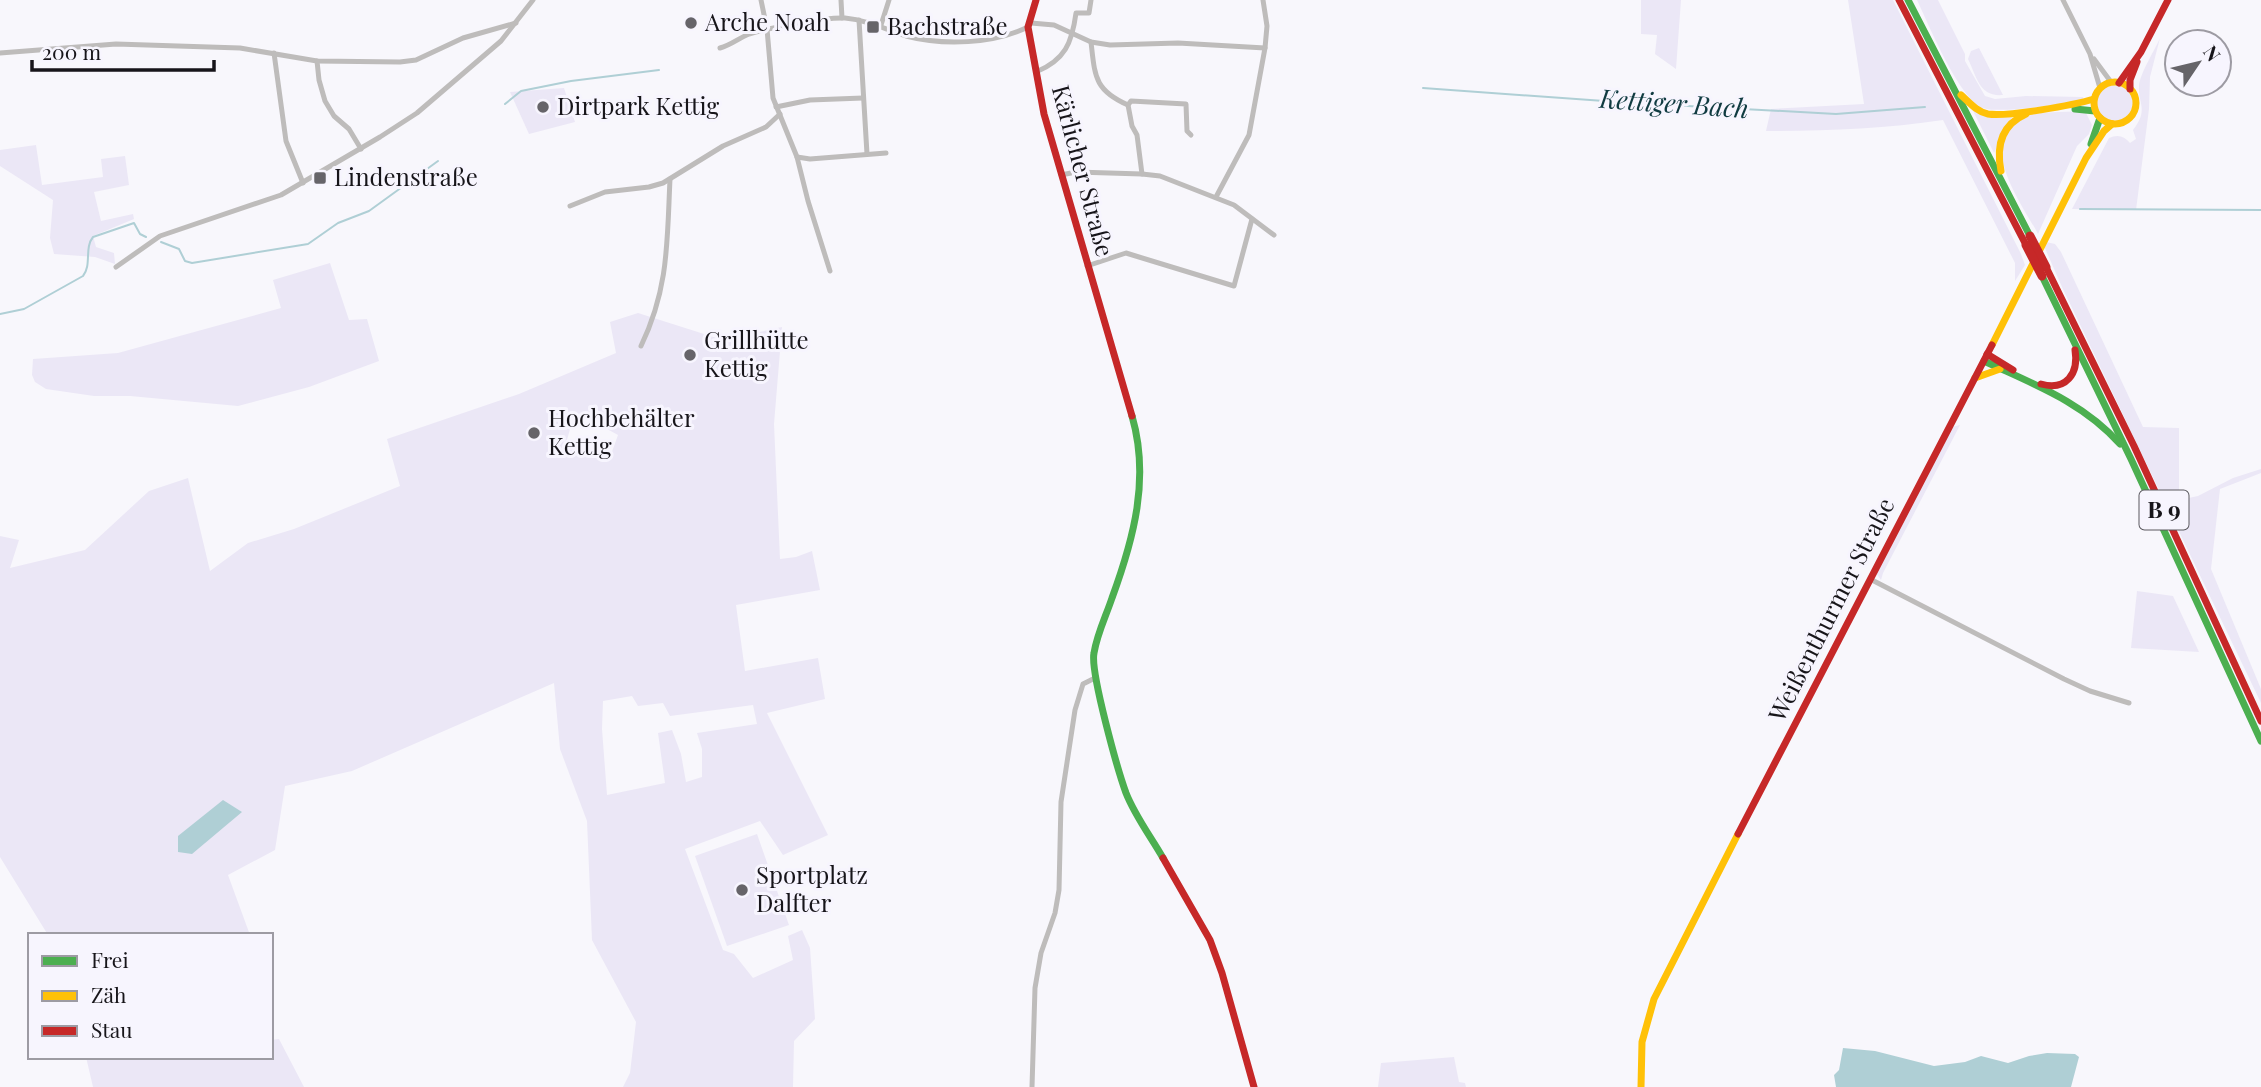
<svg xmlns="http://www.w3.org/2000/svg" width="2261" height="1087" font-family="'Playfair Display',serif">
	<rect width="100%" height="100%" fill="#f8f7fc"/>
	<g fill="#ebe7f6" fill-rule="evenodd">
		<path d="M 1641,0 L 1681,0 L 1676,69 L 1655,54 L 1657,35 L 1641,34 Z"/>
		<path d="M 1848,0 L 1893,0 L 2021,254 L 2025,265 L 2015,281 L 2015,263 L 1943,120 C 1884,129 1826,131 1766,131 L 1771,109 L 1864,104 Z"/>
		<path d="M 1917,0 L 1938,0 L 1965,54 L 1965,61 L 1985,96 L 1995,99 L 2026,96 L 2083,97 L 2084,100 C 2066,104 1997,114 1983,108 C 1959,99 1929,25 1917,0 Z"/>
		<path d="M 2160,38 L 2150,77 L 2149,109 L 2136,210 L 2072,209 L 2109,138 C 2118,134 2124,136 2130,143 L 2136,139 L 2133,130 C 2149,110 2138,104 2139,86 C 2140,73 2155,50 2160,38 Z"/>
		<path d="M 1979,48 L 2003,95 C 1979,97 1977,77 1968,59 L 1971,51 Z"/>
		<circle cx="2115" cy="103" r="18"/>
		<path d="M 564,88 L 575,122 L 529,134 L 510,92 Z"/>
		<path d="M 1972,109 L 2013,115 L 1994,153 Z"/>
		<path d="M 2085,111 L 2092,125 L 2089,134 L 2077,146 L 2038,234 C 2023,205 1973,141 2025,117 C 2038,111 2069,112 2085,111 Z"/>
		<path d="M 36,145 L 42,185 L 103,177 L 101,159 L 125,156 L 129,185 L 94,192 L 101,221 L 133,214 L 134,219 L 93,236 L 96,247 L 114,253 L 115,264 L 95,257 L 54,254 L 50,238 L 53,200 L 0,166 L 0,150 Z"/>
		<path d="M 2046,242 L 2055,244 L 2061,252 L 2143,427 L 2179,428 L 2179,500 L 2198,496 L 2233,478 L 2261,469 L 2261,473 L 2220,489 L 2211,569 L 2261,689 L 2261,703 L 2062,287 L 2044,246 Z"/>
		<path d="M 330,263 L 349,320 L 367,319 L 379,361 L 309,387 L 238,406 L 130,396 L 94,396 L 46,389 L 35,382 L 32,375 L 33,359 L 118,353 L 281,308 L 273,280 Z"/>
		<path d="M 638,313 L 723,340 L 782,327 L 774,424 L 780,559 L 796,557 L 812,551 L 820,590 L 736,605 L 745,671 L 818,658 L 825,699 L 767,713 L 828,835 L 783,855 L 760,821 L 685,849 L 723,950 L 734,954 L 753,978 L 793,960 L 788,936 L 802,930 L 810,948 L 815,1019 L 794,1041 L 793,1087 L 623,1087 L 630,1073 L 636,1022 L 592,940 L 587,821 L 560,749 L 554,683 L 352,771 L 285,786 L 275,850 L 228,875 L 250,935 L 48,935 L 0,857 L 0,536 L 19,540 L 10,568 L 85,550 L 149,491 L 188,478 L 210,571 L 248,543 L 294,529 L 400,486 L 387,439 L 519,394 L 616,353 L 610,322 ZM 574,415 L 605,417 L 612,421 L 607,429 L 618,435 L 609,460 L 565,447 ZM 632,696 L 638,706 L 663,703 L 670,716 L 753,705 L 757,724 L 697,733 L 702,749 L 702,777 L 686,782 L 681,754 L 672,730 L 658,733 L 665,783 L 607,795 L 602,729 L 603,701 Z"/>
		<path d="M 1960,425 L 1883,573 L 1881,580 L 1876,573 L 1952,427 Z"/>
		<path d="M 2137,591 L 2173,596 L 2199,652 L 2131,648 Z"/>
		<path d="M 757,834 L 789,925 L 727,946 L 695,856 Z"/>
		<path d="M 279,1039 L 304,1087 L 93,1087 L 86,1057 L 271,1057 L 271,1040 Z"/>
		<path d="M 1454,1057 L 1459,1082 L 1465,1083 L 1466,1087 L 1378,1087 L 1381,1063 Z"/>
	</g>
	<g fill="#afcfd5">
		<path d="M 223,800 L 242,812 L 192,854 L 178,852 L 178,836 Z"/>
		<path d="M 1843,1048 L 1875,1051 L 1934,1066 L 1965,1062 L 1981,1056 L 2008,1063 L 2029,1056 L 2047,1053 L 2075,1054 L 2079,1057 L 2071,1087 L 1836,1087 L 1834,1075 L 1839,1070 Z"/>
	</g>
	<g fill="none" stroke-linecap="round" stroke-linejoin="round">
		<g stroke="#afcfd5" stroke-width="2">
			<path d="M 1423,88 L 1632,103 L 1836,114 L 1925,107"/>
			<path d="M 505,104 L 521,91 L 571,81 L 659,70"/>
			<path d="M 2080,209 L 2261,210"/>
			<path d="M 161,242 L 179,249 L 185,261 L 192,263 L 308,244 L 338,223 L 369,211 L 438,161"/>
			<path d="M 0,314 L 24,309 L 83,276 C 92,265 84,248 93,237 L 134,223 L 140,234 L 146,237"/>
		</g>
		<g stroke="#bebcbb" stroke-width="5">
			<path d="M 761,0 L 767,29 L 773,98 L 797,157 L 808,201 L 830,271"/>
			<path d="M 841,0 L 842,18"/>
			<path d="M 2063,0 L 2090,54 L 2100,88"/>
			<path d="M 859,20 L 867,154"/>
			<path d="M 1031,23 L 1054,25 L 1091,42 L 1110,45 L 1178,43 L 1265,48"/>
			<path d="M 881,25 L 889,0"/>
			<path d="M 1091,42 C 1095,76 1094,90 1128,105"/>
			<path d="M 720,48 C 731,45 739,38 749,34 C 769,28 825,17 845,18 C 867,20 885,29 906,36 C 944,46 993,44 1028,27"/>
			<path d="M 0,53 L 116,44 L 240,48 L 317,61 L 400,62 L 416,60 L 463,38 L 516,23"/>
			<path d="M 274,53 L 286,141 L 303,183"/>
			<path d="M 2094,59 L 2111,82"/>
			<path d="M 317,61 L 319,80 L 325,101 L 334,116 L 349,129 L 361,149"/>
			<path d="M 1036,72 C 1065,60 1072,43 1076,13 L 1089,13 L 1091,0"/>
			<path d="M 776,107 L 810,100 L 863,98"/>
			<path d="M 797,157 L 810,159 L 886,153"/>
			<path d="M 1142,174 L 1137,135 L 1132,126 L 1128,105 L 1131,101 L 1186,104 L 1187,131 L 1191,135"/>
			<path d="M 1061,175 L 1076,172 L 1142,174 L 1160,176 L 1234,205 L 1274,235"/>
			<path d="M 1216,197 L 1249,135 L 1265,48 L 1267,26 L 1263,0"/>
			<path d="M 570,206 L 605,192 L 649,187 L 663,183 L 723,146 L 766,127 L 780,114"/>
			<path d="M 1087,266 L 1126,253 L 1234,286 L 1252,219"/>
			<path d="M 116,267 L 160,236 L 281,195 L 380,137 L 417,113 L 501,41 L 533,0"/>
			<path d="M 641,346 C 669,288 667,241 670,179"/>
			<path d="M 1870,579 L 2064,679 L 2090,691 L 2129,703"/>
			<path d="M 1032,1087 L 1035,988 L 1041,953 L 1055,913 L 1059,890 L 1061,802 L 1075,710 L 1083,684 L 1095,678"/>
		</g>
		<g stroke="#4caf50" stroke-width="7">
			<path d="M 1908,0 L 2030,236"/>
			<path d="M 2075,109 L 2095,111"/>
			<path d="M 2091,144 L 2100,118"/>
			<path d="M 2042,276 L 2131,459 L 2261,741"/>
			<path d="M 1984,361 C 2033,384 2083,402 2120,444"/>
			<path d="M 1132,416 C 1150,478 1134,538 1112,598 C 1106,616 1097,634 1094,653 C 1090,672 1118,771 1126,793 C 1135,816 1151,837 1163,858"/>
		</g>
		<g stroke="#ffc107" stroke-width="7">
			<circle cx="2115" cy="103" r="21"/>
			<path d="M 1961,95 C 1969,102 1977,112 1988,114 C 2008,117 2074,105 2094,99"/>
			<path d="M 2001,171 C 1996,146 2001,125 2026,114"/>
			<path d="M 1992,345 L 2086,158 L 2104,131 L 2112,124"/>
			<path d="M 1975,378 L 2000,369"/>
			<path d="M 1641,1087 L 1642,1042 L 1654,999 L 1738,834"/>
		</g>
		<g stroke="#c62828" stroke-width="7">
			<path d="M 1036,0 L 1028,27 L 1044,114 L 1132,416"/>
			<path d="M 1899,0 L 2026,245"/>
			<path d="M 2119,83 L 2141,52 L 2168,0"/>
			<path d="M 2130,89 L 2130,80 L 2137,62"/>
			<path d="M 2046,267 L 2134,446 L 2261,721"/>
			<path d="M 1987,354 L 2013,370"/>
			<path d="M 2041,384 C 2066,391 2079,374 2075,350"/>
			<path d="M 1738,834 L 1992,345"/>
			<path d="M 1163,858 L 1210,940 L 1222,973 L 1254,1087"/>
		</g>
		<g stroke="#c62828" stroke-width="9">
			<path d="M 2030,236 L 2046,267"/>
			<path d="M 2026,245 L 2042,276"/>
		</g>
	</g>
	<g fill="#666469" stroke="#f7f5fe" stroke-width="2.5">
		<circle cx="691" cy="23" r="7"/>
		<rect x="866" y="20" width="14" height="14" rx="3.5"/>
		<circle cx="543" cy="107" r="7"/>
		<rect x="313" y="171" width="14" height="14" rx="3.5"/>
		<circle cx="690" cy="355" r="7"/>
		<circle cx="534" cy="433" r="7"/>
		<circle cx="742" cy="890" r="7"/>
	</g>
	<g text-anchor="middle" stroke-width="6" stroke-linejoin="round" paint-order="stroke">
		<rect fill="#f7f5fe" stroke="#5a585e" stroke-width="2" x="2139.5" y="490.5" width="49" height="39" rx="5"/>
		<g font-size="23" font-weight="bold" fill="#17151a">
			<text x="2164" y="518">B 9</text>
		</g>
		<g font-size="24" fill="#17151a" stroke="#f7f5fe" text-anchor="start">
			<text x="705" y="31">Arche Noah</text>
			<text x="887" y="35">Bachstraße</text>
			<text x="557" y="115">Dirtpark Kettig</text>
			<text x="334" y="186">Lindenstraße</text>
			<text x="704" y="349">Grillhütte<tspan x="704" dy="28">Kettig</tspan></text>
			<text x="548" y="427">Hochbehälter<tspan x="548" dy="28">Kettig</tspan></text>
			<text x="756" y="884">Sportplatz<tspan x="756" dy="28">Dalfter</tspan></text>
		</g>
		<g font-size="24" fill="#17151a" stroke="#f7f5fe">
			<text transform="translate(1082 171) rotate(75)" y="8">Kärlicher Straße</text>
			<text transform="translate(1832 610) rotate(-63)" y="8">Weißenthurmer Straße</text>
		</g>
		<g font-size="26" font-style="italic" fill="#103b41" stroke="#f7f5fe">
			<text transform="translate(1674 104) rotate(4)" y="9">Kettiger Bach</text>
		</g>
	</g>
	<rect x="28" y="933" width="245" height="126" fill="#f7f5fe" stroke="#9d9ba3" stroke-width="2"/>
	<rect x="42" y="956" width="35" height="10" fill="#4caf50" stroke="#9d9ba3" stroke-width="2"/>
	<text x="91" y="968" font-size="21" fill="#17151a">Frei</text>
	<rect x="42" y="991" width="35" height="10" fill="#ffc107" stroke="#9d9ba3" stroke-width="2"/>
	<text x="91" y="1003" font-size="21" fill="#17151a">Zäh</text>
	<rect x="42" y="1026" width="35" height="10" fill="#c62828" stroke="#9d9ba3" stroke-width="2"/>
	<text x="91" y="1038" font-size="21" fill="#17151a">Stau</text>
	<g transform="translate(2198 63) rotate(55)"><circle r="33" fill="#f7f5fe" stroke="#9d9ba3" stroke-width="2"/>
	<path d="M0-5L12 26L0 18L-12 26Z" fill="#666469"/>
	<text y="-10" font-size="19" font-weight="bold" text-anchor="middle" fill="#17151a">N</text>
	</g>
	<path d="M32 60v10h182v-10" fill="none" stroke="#17151a" stroke-width="3.5"/>
	<text x="42" y="60" font-size="21" fill="#17151a" stroke="#f7f5fe" stroke-width="5" paint-order="stroke">200 m</text>
</svg>
